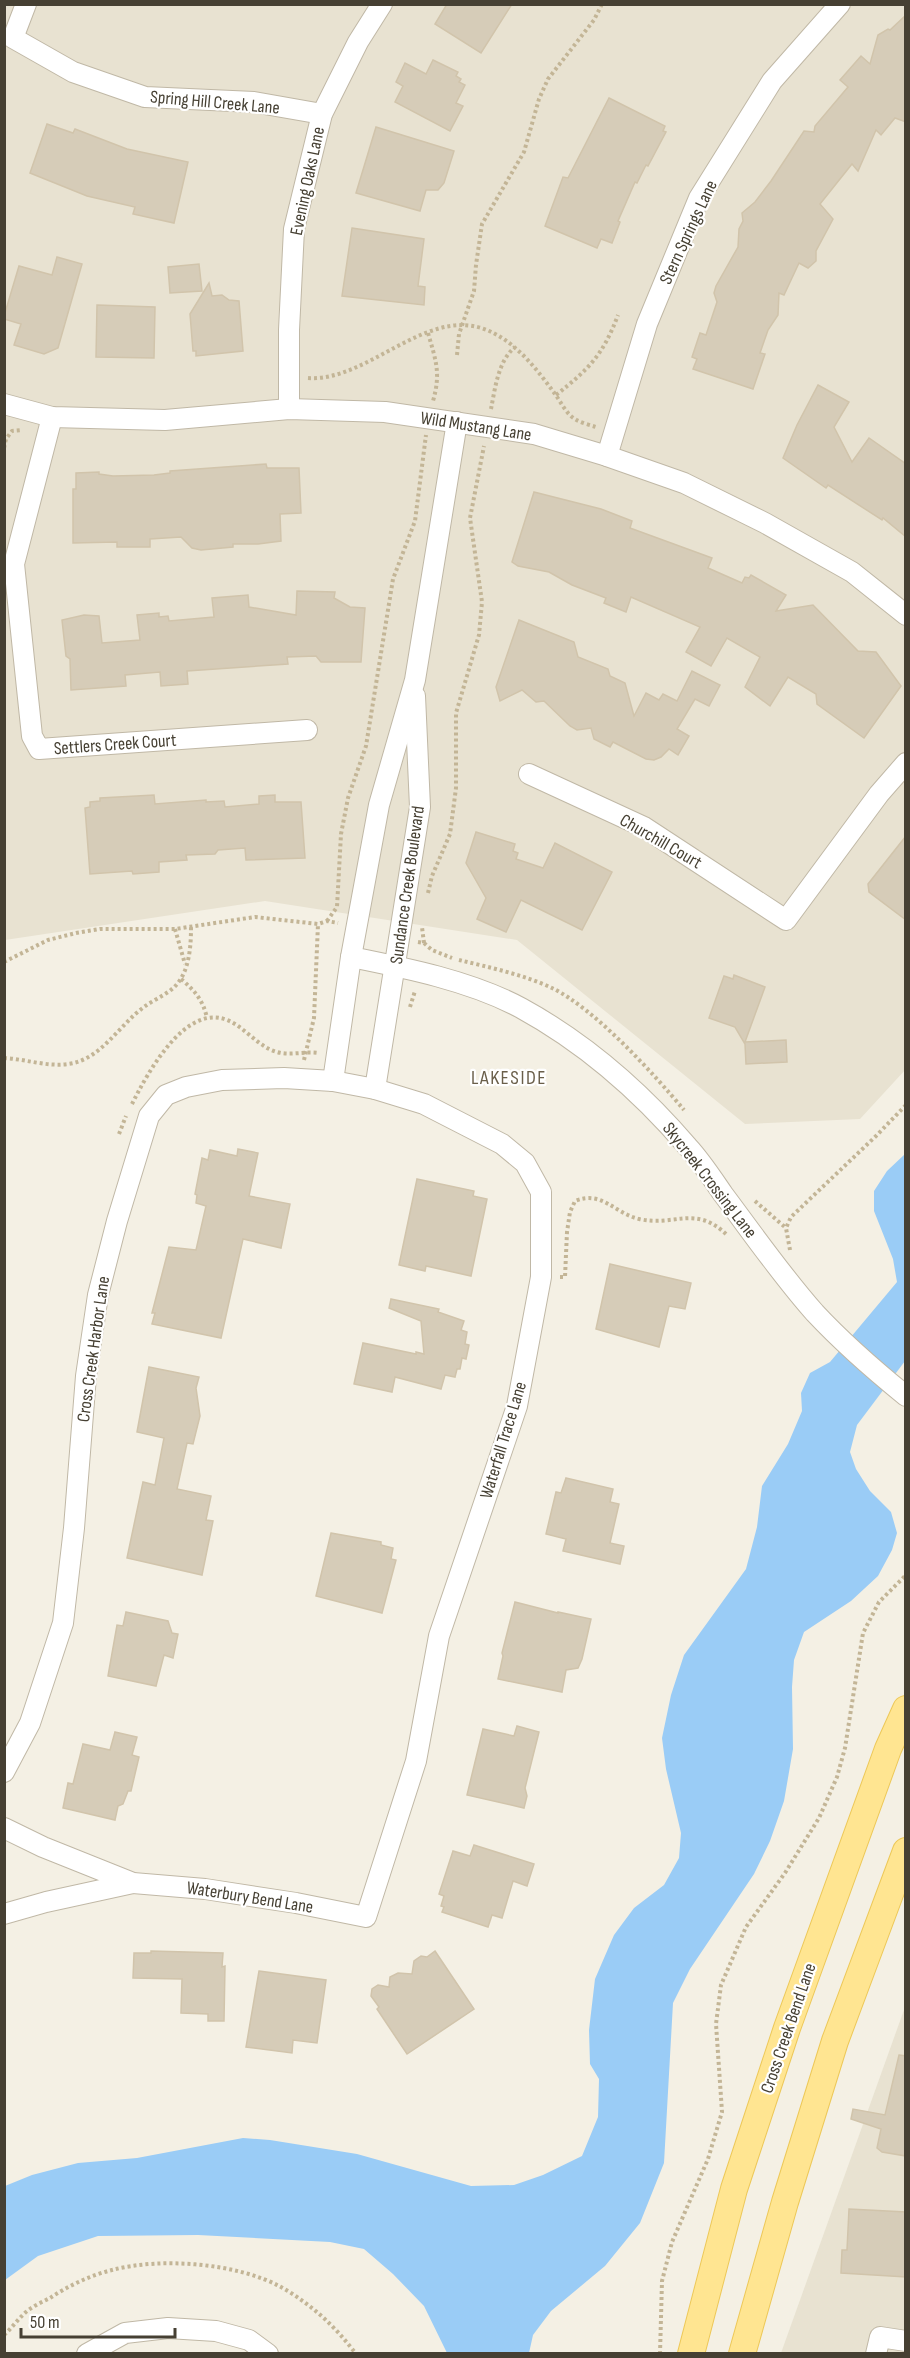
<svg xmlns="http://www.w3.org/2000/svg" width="910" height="2358" font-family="'Sofia Sans Condensed',sans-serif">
	<rect width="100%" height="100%" fill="#f4f0e4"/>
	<g fill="#e8e2d1">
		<path d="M 5,5 L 905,5 L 906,1069 L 860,1119 L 745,1124 L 517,940 L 265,901 L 5,940 Z"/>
		<path d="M 905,2007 L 905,2353 L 781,2353 Z"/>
	</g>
	<path fill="#9accf6" d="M 905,1154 L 905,1361 L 857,1425 L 850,1452 L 856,1469 L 870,1491 L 891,1512 L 897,1533 L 892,1550 L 878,1576 L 851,1601 L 804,1632 L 794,1660 L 792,1687 L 793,1749 L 784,1801 L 770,1841 L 754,1874 L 690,1969 L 673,2003 L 664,2163 L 640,2223 L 605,2266 L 551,2311 L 533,2335 L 529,2353 L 447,2353 L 424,2306 L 393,2274 L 364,2249 L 330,2242 L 198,2235 L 98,2236 L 38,2256 L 5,2280 L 5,2186 L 32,2175 L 78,2163 L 137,2158 L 243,2138 L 270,2140 L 357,2154 L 471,2186 L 514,2185 L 543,2175 L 582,2156 L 598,2117 L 599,2079 L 590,2064 L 589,2030 L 595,1979 L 614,1935 L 634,1908 L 664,1885 L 679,1858 L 681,1833 L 666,1769 L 662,1738 L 671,1695 L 684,1655 L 746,1569 L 757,1527 L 762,1486 L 788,1444 L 802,1411 L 801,1393 L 810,1373 L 830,1362 L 897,1282 L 893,1259 L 874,1211 L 874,1191 L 887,1171 Z"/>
	<g fill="#d6ccb8" stroke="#d1c4ab" stroke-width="1.5">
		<path d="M 447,4 L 512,4 L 481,53 L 435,24 Z"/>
		<path d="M 906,15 L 906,122 L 895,118 L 881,135 L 876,130 L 858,171 L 852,164 L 820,204 L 833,219 L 816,251 L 816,261 L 808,268 L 799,263 L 784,295 L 779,293 L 778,315 L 768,330 L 760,353 L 765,354 L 753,389 L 693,369 L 697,359 L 692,357 L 700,333 L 706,335 L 717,302 L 714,293 L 716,286 L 738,247 L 739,229 L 743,221 L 742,213 L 755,202 L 771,181 L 804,131 L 814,132 L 815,126 L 848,87 L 840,80 L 861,56 L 870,64 L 878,35 L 888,29 L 890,30 Z"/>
		<path d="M 433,60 L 458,72 L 456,76 L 461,79 L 459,82 L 465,85 L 456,103 L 463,106 L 450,131 L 395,102 L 403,86 L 396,82 L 405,63 L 426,74 Z"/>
		<path d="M 609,98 L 665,126 L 663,131 L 666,132 L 648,166 L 646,165 L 637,183 L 635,182 L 618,221 L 620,222 L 612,243 L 601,239 L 597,248 L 545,226 L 563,177 L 568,178 Z"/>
		<path d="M 47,124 L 73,133 L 75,129 L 127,149 L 188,162 L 174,223 L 133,214 L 135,207 L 87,196 L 30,173 Z"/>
		<path d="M 376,127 L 454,151 L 444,183 L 438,190 L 426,190 L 420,211 L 356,193 Z"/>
		<path d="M 352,228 L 424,239 L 418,286 L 425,287 L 424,305 L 342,296 Z"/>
		<path d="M 57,257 L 82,264 L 58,348 L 44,354 L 14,345 L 21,324 L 4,319 L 4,316 L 19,266 L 52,275 Z"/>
		<path d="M 199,264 L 202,291 L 170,293 L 168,267 Z"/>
		<path d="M 209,283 L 212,296 L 222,295 L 229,300 L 239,301 L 243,351 L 196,356 L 196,351 L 193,351 L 190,314 Z"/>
		<path d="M 97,305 L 155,307 L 154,358 L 96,357 Z"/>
		<path d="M 818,385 L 849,402 L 834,427 L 852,462 L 869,438 L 906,464 L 906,537 L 883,518 L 882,520 L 828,485 L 826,488 L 783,458 L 797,425 Z"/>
		<path d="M 266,464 L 267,468 L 299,468 L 301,513 L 280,514 L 281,541 L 258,544 L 233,544 L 233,547 L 201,550 L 192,548 L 181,537 L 150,539 L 150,547 L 117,547 L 117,542 L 73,543 L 73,489 L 76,489 L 76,473 L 99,472 L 99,474 L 113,476 L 154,475 L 170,473 L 170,471 Z"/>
		<path d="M 534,492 L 601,509 L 632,521 L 630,528 L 712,558 L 708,568 L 742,583 L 745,577 L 749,578 L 751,575 L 786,595 L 776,611 L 813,605 L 858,651 L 876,652 L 901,686 L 864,738 L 817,704 L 816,694 L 788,677 L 770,706 L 745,687 L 760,657 L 727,638 L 711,666 L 686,652 L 700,627 L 631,597 L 626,612 L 604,603 L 606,598 L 572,585 L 549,572 L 518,566 L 512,562 Z"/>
		<path d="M 297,591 L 335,592 L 334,598 L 350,607 L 365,608 L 361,662 L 321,662 L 316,656 L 287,657 L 288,664 L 187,671 L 188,684 L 161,686 L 160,672 L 125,675 L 126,686 L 71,690 L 70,659 L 66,656 L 62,620 L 84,615 L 99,616 L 102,643 L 140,640 L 137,615 L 159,613 L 159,617 L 168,616 L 169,621 L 214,617 L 212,598 L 248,595 L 249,607 L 296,615 Z"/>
		<path d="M 519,620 L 574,642 L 578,657 L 608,669 L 610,676 L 625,683 L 634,716 L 646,693 L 659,700 L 663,694 L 677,701 L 692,671 L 720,685 L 709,706 L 695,699 L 677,729 L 689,736 L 678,755 L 669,749 L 661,757 L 654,760 L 646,759 L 613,742 L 610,747 L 594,739 L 591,728 L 577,730 L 570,726 L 544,701 L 536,702 L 522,690 L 500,701 L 496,687 Z"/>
		<path d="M 154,795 L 155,804 L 206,800 L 206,802 L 224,801 L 225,807 L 259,804 L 259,796 L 275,795 L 275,802 L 301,802 L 305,858 L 246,860 L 245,848 L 218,850 L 215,854 L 186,855 L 187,860 L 159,862 L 159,872 L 133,874 L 132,871 L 90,874 L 85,808 L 90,807 L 90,802 L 100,801 L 100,798 Z"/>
		<path d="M 476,832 L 515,844 L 513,851 L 518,853 L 516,859 L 543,868 L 555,843 L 612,872 L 582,930 L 521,900 L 506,932 L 477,919 L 486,898 L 466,863 Z"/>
		<path d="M 906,836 L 906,920 L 869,892 L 868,884 Z"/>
		<path d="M 734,975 L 765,987 L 745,1042 L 786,1040 L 787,1062 L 746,1064 L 745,1044 L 735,1027 L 709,1018 L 724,976 L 733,979 Z"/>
		<path d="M 238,1149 L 258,1153 L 249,1196 L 290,1204 L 281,1248 L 243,1239 L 221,1338 L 152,1324 L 155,1313 L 152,1313 L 169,1247 L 196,1250 L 206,1206 L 196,1203 L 197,1195 L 195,1194 L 202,1158 L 208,1160 L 210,1150 L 237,1156 Z"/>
		<path d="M 417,1179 L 474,1191 L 473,1196 L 487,1199 L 471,1276 L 426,1266 L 425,1271 L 399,1265 Z"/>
		<path d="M 610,1264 L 691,1283 L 685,1309 L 669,1306 L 659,1347 L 596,1329 Z"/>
		<path d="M 391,1299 L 439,1309 L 438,1312 L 464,1321 L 461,1330 L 467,1332 L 465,1344 L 469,1345 L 466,1359 L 462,1358 L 460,1369 L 457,1369 L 455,1377 L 445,1375 L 441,1389 L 395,1377 L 392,1392 L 354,1384 L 363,1343 L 416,1354 L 416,1352 L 424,1354 L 421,1321 L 389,1308 Z"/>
		<path d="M 149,1367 L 199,1377 L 196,1388 L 200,1416 L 193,1444 L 187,1443 L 177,1489 L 211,1496 L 206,1520 L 213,1521 L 202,1575 L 127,1558 L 143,1482 L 155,1485 L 164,1438 L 137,1432 Z"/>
		<path d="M 566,1478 L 613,1489 L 610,1502 L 619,1504 L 610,1543 L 624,1546 L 620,1564 L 563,1551 L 566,1539 L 546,1534 L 556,1492 L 561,1493 Z"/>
		<path d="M 331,1533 L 381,1542 L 381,1545 L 393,1548 L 391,1559 L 396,1560 L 382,1613 L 316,1596 Z"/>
		<path d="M 515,1602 L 558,1613 L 558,1612 L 591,1619 L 582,1659 L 578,1668 L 566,1670 L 562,1692 L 498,1679 L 503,1656 L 502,1653 Z"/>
		<path d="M 126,1612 L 168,1621 L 172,1633 L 178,1634 L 173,1658 L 164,1655 L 156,1686 L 108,1676 L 117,1625 L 123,1626 Z"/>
		<path d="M 517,1726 L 539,1732 L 525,1788 L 527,1796 L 524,1808 L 467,1795 L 483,1729 L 514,1736 Z"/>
		<path d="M 115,1732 L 137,1737 L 132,1755 L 139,1757 L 131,1791 L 128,1791 L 123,1804 L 118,1806 L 115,1820 L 63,1808 L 68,1783 L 73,1784 L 83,1744 L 110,1750 Z"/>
		<path d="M 474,1845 L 534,1864 L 527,1886 L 513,1881 L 502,1918 L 492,1915 L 488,1927 L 442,1912 L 444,1907 L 441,1906 L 444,1896 L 439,1894 L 453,1851 L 470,1856 Z"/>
		<path d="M 151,1951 L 223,1953 L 222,1967 L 225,1966 L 224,2021 L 208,2021 L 208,2014 L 181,2013 L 182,1979 L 133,1978 L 134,1953 L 151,1953 Z"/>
		<path d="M 435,1951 L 474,2009 L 407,2054 L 377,2009 L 379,2007 L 371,1996 L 372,1989 L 378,1985 L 389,1987 L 390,1977 L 398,1973 L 412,1974 L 414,1961 L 421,1956 L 427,1957 Z"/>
		<path d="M 259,1971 L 326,1980 L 317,2043 L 293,2040 L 292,2053 L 246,2047 Z"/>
		<path d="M 899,2055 L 906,2056 L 906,2156 L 882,2152 L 877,2148 L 881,2129 L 851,2119 L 853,2109 L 885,2115 Z"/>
		<path d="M 849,2209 L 906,2212 L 906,2277 L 841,2273 L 842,2250 L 847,2250 Z"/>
	</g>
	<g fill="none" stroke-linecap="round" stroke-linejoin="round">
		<defs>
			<g id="minor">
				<path d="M 26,4 L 13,38 L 73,72 L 145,97 L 254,102 L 322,114"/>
				<path d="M 4,404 L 52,417 L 165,420 L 289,409 L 385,412 L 534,434 L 607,456 L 684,483 L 765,523 L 852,572 L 906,615"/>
				<path d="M 289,409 L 289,330 L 294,229 L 322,114 L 358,42 L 382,4"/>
				<path d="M 52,417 L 14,564 L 32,736 L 39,749 L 307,730"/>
				<path d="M 607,456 L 647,324 L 699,198 L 772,81 L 840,4"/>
				<path d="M 529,774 L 644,827 L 786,920 L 879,794 L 906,763"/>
				<path d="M 351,957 C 406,968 471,981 521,1008 C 585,1043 640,1091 688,1147 C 701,1161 712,1178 723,1194 C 753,1234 782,1276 815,1313 C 843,1343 874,1370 906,1396"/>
				<path d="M 333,1081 L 351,957 L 379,805 L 415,680 L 457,422"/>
				<path d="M 375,1089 L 420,807 L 415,696"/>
				<path d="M 4,1772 L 30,1723 L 63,1623 L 74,1528 L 86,1376 L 98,1295 L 117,1221 L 149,1116 L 166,1095 L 186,1087 L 222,1080 L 284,1078 L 333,1081 L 375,1089 L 424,1104 L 502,1144 L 525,1163 L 541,1192 L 541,1277 L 517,1406 L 439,1636 L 416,1761 L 366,1917 L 296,1903 L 205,1889 L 133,1883 L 43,1847 L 4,1828"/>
				<path d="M 4,1914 L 46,1902 L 133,1883"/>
				<path d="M 87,2354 L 125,2333 L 168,2328 L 216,2331 L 249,2340 L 268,2354"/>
				<path d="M 876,2354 L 880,2337 L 906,2341"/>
			</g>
			<g id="major">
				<path d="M 691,2354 L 734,2189 L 787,2028 L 888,1749 L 906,1709"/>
				<path d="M 742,2354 L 785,2202 L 835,2041 L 906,1851"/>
			</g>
		</defs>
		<use href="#minor" stroke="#c0b8a6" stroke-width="22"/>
		<use href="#major" stroke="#edc858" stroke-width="28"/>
		<g stroke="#c3b596" stroke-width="4" stroke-dasharray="3 3" stroke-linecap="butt">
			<path d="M 428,333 C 436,361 441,373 433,401"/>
			<path d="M 457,355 L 459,334 L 474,291 L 476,265 L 482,224 L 524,152 L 539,99 L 548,79 L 594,20 L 602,4"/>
			<path d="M 308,378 C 366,382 423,310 481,328 C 513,338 536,368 555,394 C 561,402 566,414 575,419 C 581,423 590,425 596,427"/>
			<path d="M 556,395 C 589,369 603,355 618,315"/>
			<path d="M 491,409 C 495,389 498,361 515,347"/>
			<path d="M 4,448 L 6,439 L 12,431 L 22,430"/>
			<path d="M 428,893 L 432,876 L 450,834 L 456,788 L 456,713 L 479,635 L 482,602 L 470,518 L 484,446"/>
			<path d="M 327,921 L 337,907 L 341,834 L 348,798 L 366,746 L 393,579 L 415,521 L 426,435"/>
			<path d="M 175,929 L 185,964"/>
			<path d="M 418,942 L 424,943 L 422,927"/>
			<path d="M 424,943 L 432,950 L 452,958"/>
			<path d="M 459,960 C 488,967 525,975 552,988 C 595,1009 653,1073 684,1110"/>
			<path d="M 4,962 L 48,940 L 76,933 L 100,929 L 175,929 L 255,917 L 318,924 L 327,921 L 338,923"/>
			<path d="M 181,979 C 195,991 203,1000 207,1018"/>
			<path d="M 410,1007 L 415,991"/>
			<path d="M 4,1058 C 25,1059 47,1067 68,1064 C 101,1060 119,1025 144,1007 C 156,998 172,993 180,980 C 190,965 191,943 191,927"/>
			<path d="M 304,1060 L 314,1018 L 318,924"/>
			<path d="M 132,1104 C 147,1074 185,1003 227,1020 C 245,1027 258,1047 277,1052 C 290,1056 304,1051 318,1053"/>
			<path d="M 119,1134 L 126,1116"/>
			<path d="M 755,1201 L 786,1228"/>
			<path d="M 790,1250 L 786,1228 L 791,1217 L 876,1136 L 906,1105"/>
			<path d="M 560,1277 L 565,1277 L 567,1232 L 570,1212 L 575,1201 C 602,1190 614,1213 639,1219 C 675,1227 695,1204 727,1235"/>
			<path d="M 4,2335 C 12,2328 18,2319 26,2312 C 33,2306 42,2302 50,2298 C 68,2286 91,2275 112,2270 C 161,2257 237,2263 281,2287 C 311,2304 335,2326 356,2354"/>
			<path d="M 660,2354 L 662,2281 L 672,2242 L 708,2159 L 722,2112 L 716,2024 L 721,1985 L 746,1927 L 785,1873 L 819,1818 L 837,1777 L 845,1748 L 863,1633 L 879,1602 L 906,1575"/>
		</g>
		<use href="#minor" stroke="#fff" stroke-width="20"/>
		<use href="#major" stroke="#ffe591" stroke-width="26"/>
	</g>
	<g text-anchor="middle" stroke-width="4.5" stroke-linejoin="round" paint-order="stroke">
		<g font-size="18" fill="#464033" stroke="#fff">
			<text transform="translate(215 102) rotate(5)" y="6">Spring Hill Creek Lane</text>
			<text transform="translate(307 181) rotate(-78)" y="6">Evening Oaks Lane</text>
			<text transform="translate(688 232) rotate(-65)" y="6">Stern Springs Lane</text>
			<text transform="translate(476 426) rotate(9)" y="6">Wild Mustang Lane</text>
			<text transform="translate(115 744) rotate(-4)" y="6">Settlers Creek Court</text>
			<text transform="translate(661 841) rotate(30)" y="6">Churchill Court</text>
			<text transform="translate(407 885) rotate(-82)" y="6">Sundance Creek Boulevard</text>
			<text transform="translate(710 1180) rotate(52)" y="6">Skycreek Crossing Lane</text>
			<text transform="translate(93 1349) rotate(-82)" y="6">Cross Creek Harbor Lane</text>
			<text transform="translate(503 1440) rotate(-73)" y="6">Waterfall Trace Lane</text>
			<text transform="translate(250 1897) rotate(9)" y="6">Waterbury Bend Lane</text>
			<text transform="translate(788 2028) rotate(-71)" y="6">Cross Creek Bend Lane</text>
		</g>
		<g font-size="20" letter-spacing="1.5" fill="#6a5f4a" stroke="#fff">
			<text x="509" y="1084">LAKESIDE</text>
		</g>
	</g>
	<rect width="910" height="2358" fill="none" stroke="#464033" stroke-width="12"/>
	<path d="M21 2328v9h154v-9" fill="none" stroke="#464033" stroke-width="3"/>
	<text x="30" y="2328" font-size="18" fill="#464033" stroke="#ffffff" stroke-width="4.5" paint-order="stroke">50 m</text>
</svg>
